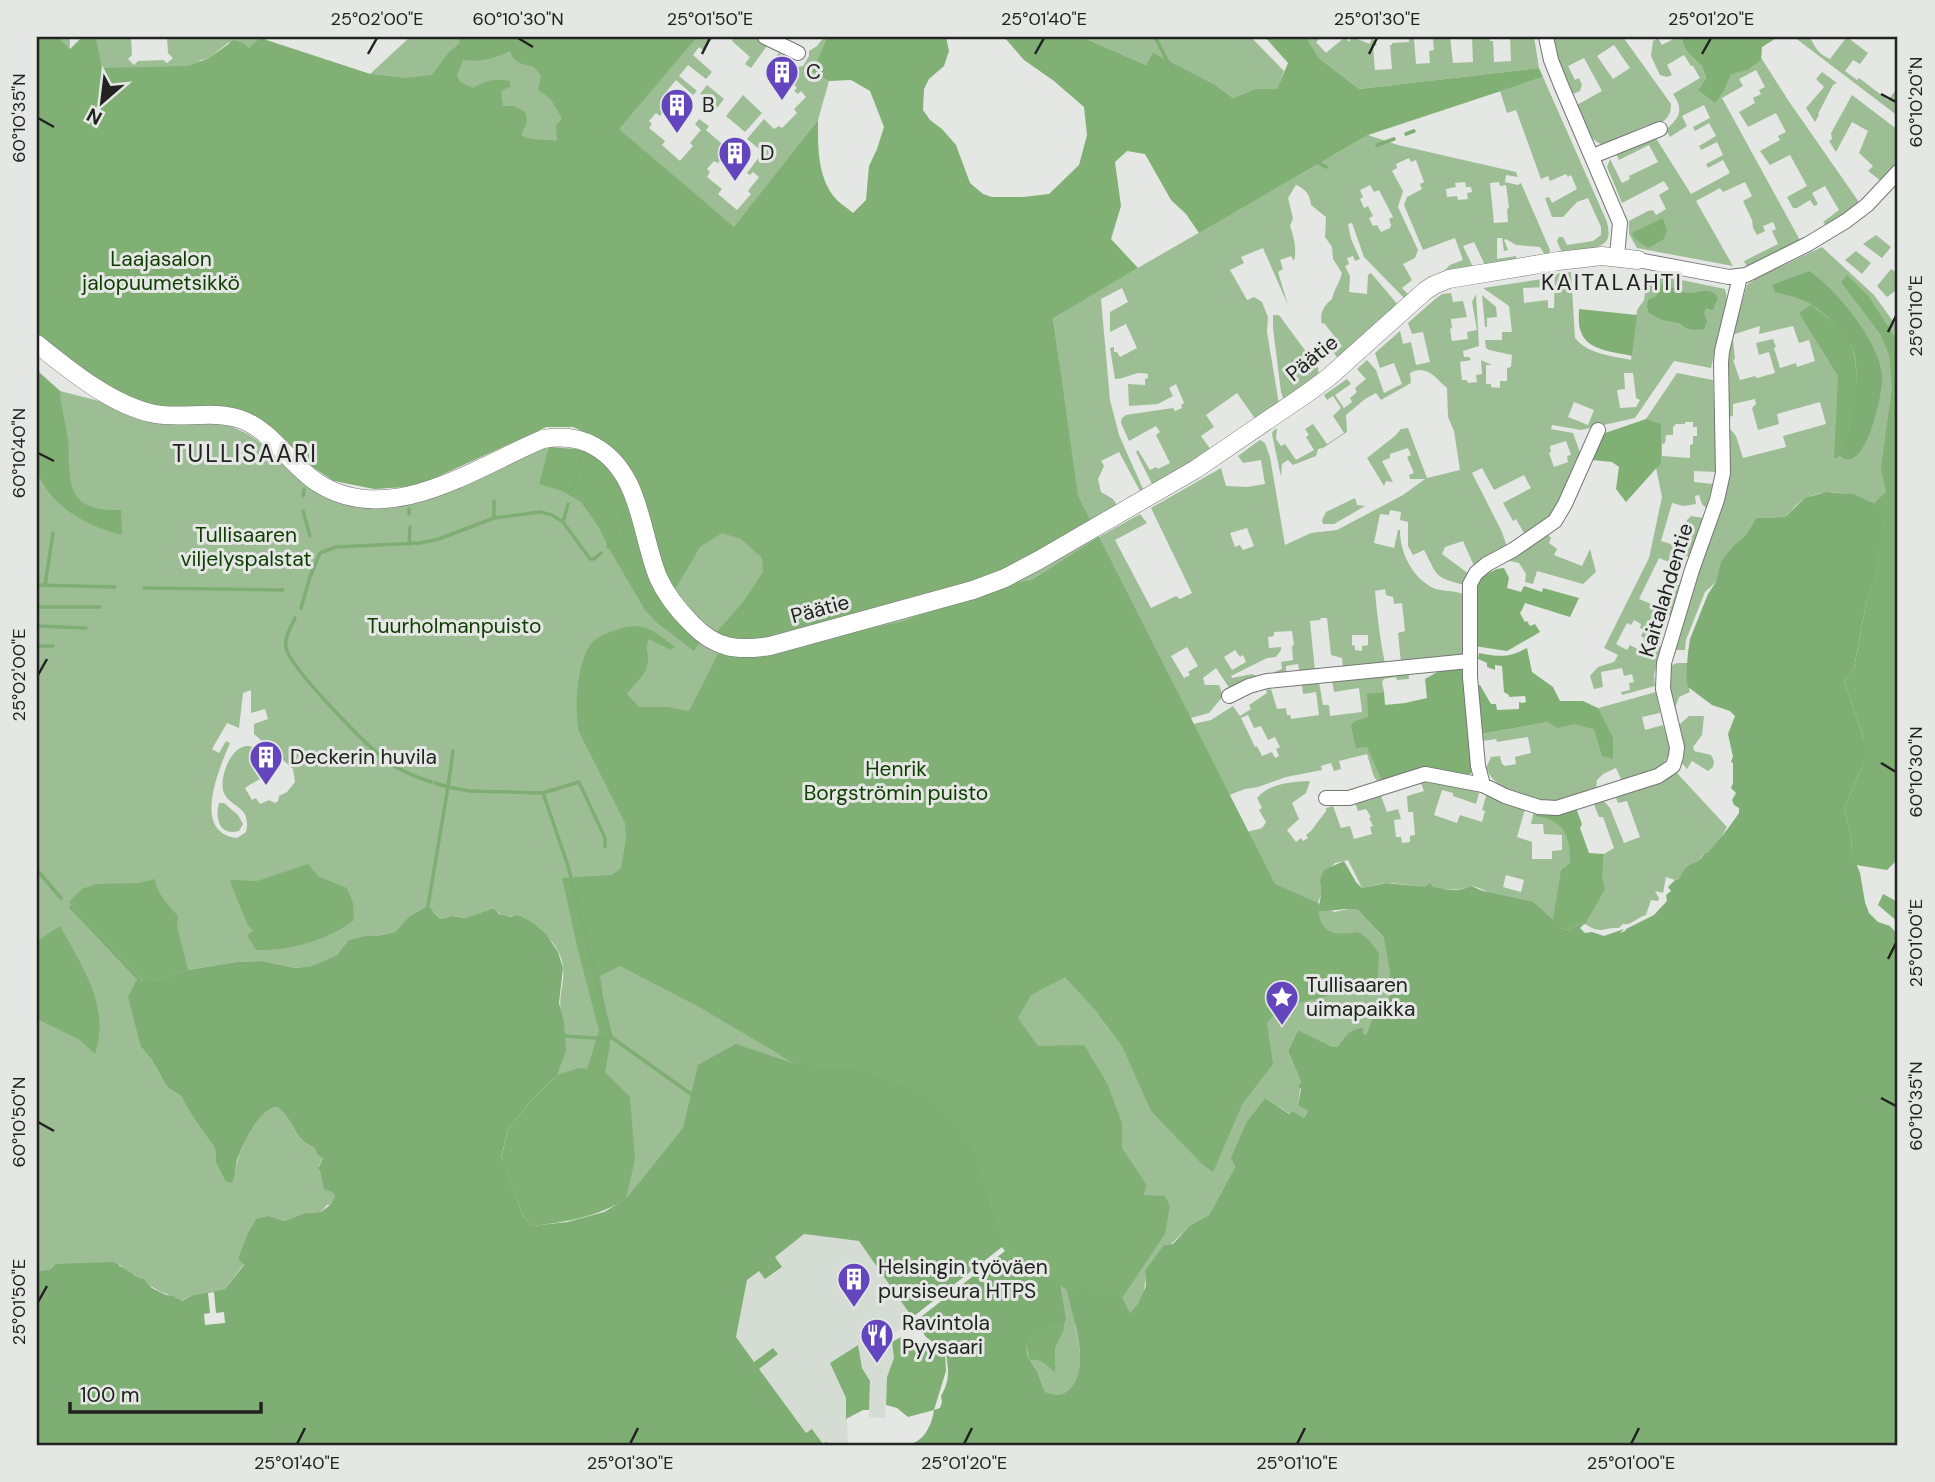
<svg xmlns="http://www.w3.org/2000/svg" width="1935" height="1482" font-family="'DM Sans',sans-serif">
	<rect width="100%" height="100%" fill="#e5e7e4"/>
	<path fill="#d5dcd3" d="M 804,1234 L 859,1241 L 915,1319 L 870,1351 L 892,1342 L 894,1358 L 887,1377 L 885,1418 L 869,1417 L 870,1381 L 862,1368 L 858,1345 L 830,1363 L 846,1398 L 848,1445 L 842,1443 L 832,1445 L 823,1444 L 813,1429 L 806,1433 L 759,1369 L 778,1354 L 773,1348 L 754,1362 L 736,1337 L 747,1280 L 759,1271 L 766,1279 L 782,1268 L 775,1257 Z"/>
	<g fill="#9dbe95" fill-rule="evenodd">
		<path d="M 37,37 L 70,37 L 69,69 L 101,68 L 96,37 L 131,37 L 132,55 L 128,59 L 134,65 L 138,61 L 163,60 L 167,63 L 173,58 L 168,53 L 167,37 L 270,37 L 266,40 L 370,74 L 410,37 L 712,37 L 713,38 L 703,50 L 699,47 L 693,55 L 712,72 L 706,79 L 688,65 L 679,76 L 697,91 L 693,95 L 676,80 L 667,91 L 681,103 L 671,114 L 665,109 L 660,116 L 656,113 L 649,121 L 652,124 L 649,128 L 665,141 L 662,145 L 680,161 L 693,146 L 690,143 L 701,130 L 695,124 L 699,119 L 709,126 L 706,130 L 728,149 L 732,145 L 739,151 L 730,162 L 723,157 L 718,163 L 714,161 L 707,169 L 710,172 L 707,177 L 722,189 L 718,194 L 737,210 L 751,194 L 748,191 L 759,177 L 753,172 L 750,175 L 747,173 L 763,152 L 747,139 L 764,119 L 774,129 L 779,126 L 782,128 L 797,113 L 794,109 L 806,97 L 801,91 L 798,94 L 794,91 L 797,88 L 789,79 L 792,76 L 787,71 L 777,80 L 765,69 L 779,53 L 797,67 L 803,66 L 809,56 L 809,51 L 817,46 L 824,37 L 827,37 L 812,72 L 829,81 L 818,120 L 734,228 L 1059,362 L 1053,317 L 1368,135 L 1398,145 L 1516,172 L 1518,177 L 1506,175 L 1505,182 L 1518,185 L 1521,183 L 1550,250 L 1549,255 L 1545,255 L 1540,247 L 1516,245 L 1506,239 L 1504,240 L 1508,250 L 1504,251 L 1502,238 L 1497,238 L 1497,259 L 1516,256 L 1516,260 L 1485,265 L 1474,242 L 1463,246 L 1473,267 L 1442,273 L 1450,265 L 1463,260 L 1455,238 L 1423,250 L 1404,205 L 1407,197 L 1422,189 L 1420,184 L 1424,182 L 1416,160 L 1411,162 L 1409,158 L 1396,164 L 1397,168 L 1392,171 L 1403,191 L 1398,207 L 1418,250 L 1415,258 L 1403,264 L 1412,280 L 1402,288 L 1410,296 L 1406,300 L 1364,257 L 1352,223 L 1348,224 L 1351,239 L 1360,259 L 1355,261 L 1353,256 L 1347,258 L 1349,264 L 1345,266 L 1350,276 L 1349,292 L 1367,294 L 1368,275 L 1371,273 L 1399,306 L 1339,360 L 1334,353 L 1342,346 L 1324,323 L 1322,324 C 1319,314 1324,305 1332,299 C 1334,289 1340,282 1342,273 L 1333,259 L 1332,247 L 1325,237 L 1326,217 L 1311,205 C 1310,195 1306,189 1296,185 L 1288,198 L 1293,218 L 1290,226 C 1294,237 1297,249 1294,261 L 1291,256 L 1280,260 L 1283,269 L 1278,272 L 1288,305 L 1263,248 L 1241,257 L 1244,263 L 1230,270 L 1247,300 L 1254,297 L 1262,302 L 1268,317 L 1267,332 L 1279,404 L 1256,420 L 1237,393 L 1206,415 L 1214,427 L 1201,436 L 1211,450 L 1152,484 L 1136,452 L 1138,450 L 1150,470 L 1156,467 L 1158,469 L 1170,463 L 1156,435 L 1160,432 L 1156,426 L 1129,441 L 1121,423 L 1122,418 L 1126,415 L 1173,408 L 1175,411 L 1182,408 L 1181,405 L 1184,403 L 1176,384 L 1169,388 L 1173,396 L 1158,404 L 1129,406 L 1128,384 L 1145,385 L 1145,379 L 1148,378 L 1148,374 C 1134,370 1128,379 1115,379 L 1110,348 L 1114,347 L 1114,352 L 1117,352 L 1120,357 L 1137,348 L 1126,324 L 1110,332 L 1110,312 L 1128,302 L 1122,288 L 1101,299 L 1110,400 L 1119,435 L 1143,489 L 1140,491 L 1119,452 L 1101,461 L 1104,466 L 1098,479 L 1101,492 L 1113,499 L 1117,505 L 1091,522 L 1099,537 L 1140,514 L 1147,523 L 1115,540 L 1151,608 L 1176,596 L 1180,599 L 1192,593 L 1151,508 L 1221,468 L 1226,486 L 1247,487 L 1265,484 L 1261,460 L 1243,463 L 1238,456 L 1260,440 L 1265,443 L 1270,457 L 1285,545 L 1311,533 L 1337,530 L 1403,495 L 1425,479 L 1410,479 L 1409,475 L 1414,473 L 1407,457 L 1411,455 L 1408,448 L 1390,454 L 1390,458 L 1382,461 L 1393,482 L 1386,481 L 1384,486 L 1367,458 L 1395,436 L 1401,429 L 1408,428 L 1427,478 L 1460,470 L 1454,431 L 1448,417 L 1447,388 C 1434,377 1427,364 1410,373 L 1411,383 L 1381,400 L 1376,393 L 1365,399 L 1346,415 L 1347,432 L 1323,448 L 1318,449 L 1316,456 L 1293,465 L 1288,460 L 1282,464 L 1281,477 L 1272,434 L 1273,431 L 1277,428 L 1276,439 L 1281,446 L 1285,444 L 1296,460 L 1314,450 L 1306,437 L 1309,435 L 1305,429 L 1313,424 L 1327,444 L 1344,433 L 1333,416 L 1341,408 L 1333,396 L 1327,400 L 1324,395 L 1347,379 L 1351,384 L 1335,395 L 1344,408 L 1352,402 L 1350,398 L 1357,392 L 1355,388 L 1366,379 L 1357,369 L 1367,360 L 1376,370 L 1384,393 L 1402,384 L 1394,363 L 1380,368 L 1375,353 L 1400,331 L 1403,344 L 1411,342 L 1416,365 L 1430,362 L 1423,332 L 1412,334 L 1408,323 L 1434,300 L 1442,294 L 1451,293 L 1453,302 L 1463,301 L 1467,317 L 1451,319 L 1452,328 L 1450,329 L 1452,341 L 1468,339 L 1467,332 L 1477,330 L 1472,302 L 1476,294 L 1479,346 L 1463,351 L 1464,357 L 1469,357 L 1471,360 L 1460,362 L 1462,380 L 1467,380 L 1468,383 L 1477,382 L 1476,375 L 1482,374 L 1481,360 L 1492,365 L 1486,365 L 1486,384 L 1491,384 L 1491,387 L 1500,388 L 1500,381 L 1507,381 L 1507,368 L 1511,367 L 1512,355 L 1489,350 L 1486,348 L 1485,340 L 1502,340 L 1502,332 L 1512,332 L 1509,306 L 1483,288 L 1549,278 L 1549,287 L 1523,288 L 1524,303 L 1548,300 L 1548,308 L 1554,308 L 1555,274 L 1571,272 L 1575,338 C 1588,354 1612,356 1631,360 L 1637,310 L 1644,300 L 1647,281 L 1651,281 L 1653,274 L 1725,289 L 1727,299 L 1730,300 L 1715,350 L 1711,368 L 1674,361 L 1635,418 L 1581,430 L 1552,425 L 1551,429 L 1573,433 L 1582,458 L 1555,515 L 1525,535 L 1516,519 L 1513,521 L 1503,503 L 1531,488 L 1524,475 L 1494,490 L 1482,468 L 1472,473 L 1502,532 L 1507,547 L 1475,568 L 1463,541 L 1445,547 L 1442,554 L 1469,574 L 1464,585 C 1433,577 1438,576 1424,550 L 1413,555 L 1408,546 L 1408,522 L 1400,520 L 1401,512 L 1390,510 L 1389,515 L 1380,514 L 1374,543 L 1394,548 L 1398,530 L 1400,530 C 1400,552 1411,575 1431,587 C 1440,592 1454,590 1463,594 L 1464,653 L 1459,657 L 1401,663 L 1398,633 L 1405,631 L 1402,603 L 1394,604 L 1393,597 L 1386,595 L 1385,589 L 1375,591 C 1377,615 1380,640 1385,664 L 1343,668 L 1342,658 L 1331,655 L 1327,618 L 1321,618 L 1320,620 L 1310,621 L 1315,671 L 1300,673 L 1298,664 L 1286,666 L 1286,675 L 1275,676 L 1274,672 L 1282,669 L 1281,662 L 1293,660 L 1292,646 L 1294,645 L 1292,631 L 1274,632 L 1274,636 L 1268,637 L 1269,648 L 1281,647 L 1281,650 L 1276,657 L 1267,658 L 1231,676 L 1232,678 L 1252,674 L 1261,678 L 1230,689 L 1216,668 L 1203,678 L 1205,685 L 1219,685 L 1223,696 L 1209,713 L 1191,718 L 1193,724 L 1211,720 L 1233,706 L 1240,716 L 1251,709 L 1249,705 L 1267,693 L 1266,690 L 1271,689 L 1277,709 L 1286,708 L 1287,715 L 1290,715 L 1291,719 L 1319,715 L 1316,692 L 1303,694 L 1302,685 L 1319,682 L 1323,705 L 1329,705 L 1330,716 L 1362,712 L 1359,688 L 1334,692 L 1332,680 L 1408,671 L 1409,679 L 1397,680 L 1396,677 L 1384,679 L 1382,682 L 1384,692 L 1374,694 L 1388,779 L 1378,782 L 1374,777 L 1367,754 L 1339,761 L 1341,769 L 1334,771 L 1331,763 L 1321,766 L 1322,770 L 1286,777 L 1258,787 L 1245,789 L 1229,795 L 1248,832 C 1256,828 1261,832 1266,822 L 1259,810 L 1262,808 L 1257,798 C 1270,783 1291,782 1310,781 L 1306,793 L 1292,803 L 1299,819 L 1287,830 L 1296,842 L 1301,838 L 1303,841 L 1308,838 L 1306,835 L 1311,831 L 1326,811 L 1326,808 L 1333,806 L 1341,828 L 1350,826 L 1354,839 L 1372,834 L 1370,827 L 1373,826 L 1369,818 L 1371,817 L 1366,809 L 1358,811 L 1354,800 L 1394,791 L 1381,796 L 1387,812 L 1398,809 L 1401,819 L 1394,820 L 1396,837 L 1401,837 L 1402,843 L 1410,842 L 1410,836 L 1415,835 L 1413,812 L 1408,812 L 1407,796 L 1424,791 L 1421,783 L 1403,788 L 1426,779 L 1480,790 L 1476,804 L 1453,796 L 1453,793 L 1442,790 L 1434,815 L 1457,823 L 1460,815 L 1482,822 L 1485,811 L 1482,810 L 1487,793 L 1525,809 L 1517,837 L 1532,842 L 1532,859 L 1552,859 L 1552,851 L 1562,850 L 1562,835 L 1544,834 L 1543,824 L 1531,824 L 1534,810 L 1572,808 L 1572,897 L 1560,926 L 1479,888 L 1471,886 C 1453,895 1411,884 1389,883 C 1380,883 1371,886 1362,888 L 1348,860 L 1335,863 L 1320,880 L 1321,895 L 1318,903 L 1334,912 L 1353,908 L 1358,910 L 1389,944 L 1392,991 C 1389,1001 1383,1002 1373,1004 L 1372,1008 L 1375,1011 L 1366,1035 L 1342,1042 L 1337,1047 L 1333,1047 L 1298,1030 L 1288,1051 L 1301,1082 L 1298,1104 L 1308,1111 L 1304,1118 L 1290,1114 L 1265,1098 L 1247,1121 L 1232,1158 L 1235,1167 L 1209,1215 L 1189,1226 L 1145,1271 C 1146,1285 1144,1303 1131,1312 C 1122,1318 1087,1322 1075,1325 C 1078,1338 1083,1362 1079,1375 C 1077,1384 1066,1397 1056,1396 C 1055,1396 1046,1393 1045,1392 L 1037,1371 L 1028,1357 L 1020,1266 L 648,1196 L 532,1226 L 564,1022 C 555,1001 565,988 563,967 C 561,944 536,923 516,915 C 506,919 500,915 494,908 L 465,918 L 452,916 L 440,919 L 434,912 L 405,923 L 395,932 L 377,936 L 364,936 L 350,940 L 337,955 L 313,966 L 295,968 L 262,961 L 236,962 L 188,970 L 155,981 L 139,979 L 141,1047 L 152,1060 L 167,1087 L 181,1096 L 215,1148 L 216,1163 L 225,1181 L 229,1183 L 233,1182 C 236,1175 235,1167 238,1159 C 243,1143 259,1108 277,1107 C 295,1120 294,1141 314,1147 L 318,1154 L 323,1158 L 319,1166 L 335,1196 L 330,1205 L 327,1205 L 321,1212 L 305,1213 L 284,1221 L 270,1216 L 244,1264 L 225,1289 L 193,1295 L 181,1301 C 172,1295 163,1294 154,1288 C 147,1284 147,1280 139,1278 C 133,1272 126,1272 120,1265 L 55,1264 L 51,1269 L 37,1271 L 37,370 L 60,391 L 107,403 L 222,422 L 248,434 L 266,447 L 291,472 L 381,507 L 542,447 L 581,450 L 633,522 L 643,562 L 650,582 L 662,602 L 662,574 L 633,474 L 623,458 L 605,442 L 573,427 L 546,427 L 417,486 L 374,489 L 246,413 L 224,406 L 145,406 L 98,379 L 37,333 ZM 229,42 L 231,65 L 198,61 L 209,58 ZM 1465,182 L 1466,187 L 1471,187 L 1472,192 L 1467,193 L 1468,199 L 1458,200 L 1457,196 L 1447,197 L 1446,189 L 1456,187 L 1455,183 ZM 1499,182 L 1500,186 L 1506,185 L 1509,208 L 1507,209 L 1508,222 L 1494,223 L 1490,183 ZM 1370,185 L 1374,192 L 1379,190 L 1393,217 L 1389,219 L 1391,225 L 1390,228 L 1381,232 L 1377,225 L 1373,226 L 1369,218 L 1373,216 L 1368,206 L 1364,208 L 1360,199 L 1363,197 L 1360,190 ZM 1624,373 L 1633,373 L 1636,398 L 1640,400 L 1636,407 L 1620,408 L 1617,390 L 1625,389 ZM 1574,402 L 1594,410 L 1588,425 L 1568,417 ZM 1566,441 L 1571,455 L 1567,456 L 1568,462 L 1554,467 L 1549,453 L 1551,452 L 1550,446 ZM 1247,528 L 1254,546 L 1243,550 L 1240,545 L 1235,547 L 1230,533 ZM 1352,635 L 1368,635 L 1368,645 L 1362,646 L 1362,651 L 1355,650 L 1355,646 L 1352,645 ZM 1187,647 L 1198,666 L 1188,672 L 1190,675 L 1184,678 L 1171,656 ZM 1235,650 L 1240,657 L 1243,655 L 1246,662 L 1232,670 L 1224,657 ZM 251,690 L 251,713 L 265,709 L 268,719 L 254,724 L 254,734 L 293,769 L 295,782 L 287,792 L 279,796 L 278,801 L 275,803 L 269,800 L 260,804 L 256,798 L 252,800 L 245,788 L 251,784 L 280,768 C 271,761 260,748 249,746 C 231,744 218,779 224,793 C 230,808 252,805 246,832 L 237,838 C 191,833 219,769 230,743 L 226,741 L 219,753 L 212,749 L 227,723 L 239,728 L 243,693 ZM 1248,715 L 1254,728 L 1261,726 L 1268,740 L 1275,737 L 1280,747 L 1276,749 L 1279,756 L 1275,758 L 1272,752 L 1262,756 L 1257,746 L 1255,747 L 1241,718 ZM 1506,875 L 1524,880 L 1521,892 L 1503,887 Z"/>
		<path d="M 734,37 L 752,37 L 769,43 L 751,68 L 745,64 L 750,57 L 732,41 Z"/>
		<path d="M 1082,37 L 1251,37 L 1284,71 L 1277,90 L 1255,89 L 1233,98 L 1214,84 L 1154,54 L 1146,65 Z"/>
		<path d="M 1306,37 L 1313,39 L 1316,37 L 1322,37 L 1316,42 L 1326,53 L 1345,37 L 1349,42 L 1352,37 L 1370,44 L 1372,37 L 1377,45 L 1373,46 L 1375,70 L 1392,69 L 1390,45 L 1392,45 L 1392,43 L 1409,42 L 1409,37 L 1420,37 L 1420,38 L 1414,39 L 1416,64 L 1430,63 L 1429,51 L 1434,50 L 1433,39 L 1450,37 L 1453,63 L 1473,62 L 1472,38 L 1489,37 L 1490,41 L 1493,41 L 1494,62 L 1511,61 L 1510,38 L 1534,37 L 1539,68 L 1359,89 L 1319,58 Z"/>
		<path d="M 1554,37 L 1623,37 L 1671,104 C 1671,110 1670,115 1665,120 C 1660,124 1654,123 1648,125 C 1634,130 1619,139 1605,145 C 1587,142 1584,120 1577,105 L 1602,91 L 1584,58 L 1568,66 L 1575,80 L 1579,78 L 1582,85 L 1580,91 L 1573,94 L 1556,52 ZM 1614,45 L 1630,68 L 1613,79 L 1597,56 Z"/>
		<path d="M 1677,37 L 1684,37 L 1682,42 L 1688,53 L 1702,66 L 1706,80 L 1698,89 L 1751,42 L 1788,100 L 1861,205 L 1826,225 L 1823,222 L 1839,210 L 1825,186 L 1812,193 L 1818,204 L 1814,206 L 1810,200 L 1797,208 L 1793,208 L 1787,197 L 1807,186 L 1790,155 L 1770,165 L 1760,151 L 1780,140 L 1778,136 L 1786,132 L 1776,113 L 1748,127 L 1739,112 L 1755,103 L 1753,98 L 1761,94 L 1759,90 L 1765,87 L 1756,70 L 1739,79 L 1743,86 L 1722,98 L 1801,242 L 1747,267 L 1744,261 L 1778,244 L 1772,231 L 1776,229 L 1773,222 L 1763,226 L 1765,231 L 1757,235 L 1753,228 L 1752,220 L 1743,201 L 1752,196 L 1745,182 L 1723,192 L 1720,188 L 1696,201 L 1733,266 L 1637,248 L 1629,234 L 1629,221 L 1648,211 L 1653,210 L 1656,215 L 1666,209 L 1659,195 L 1669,189 L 1664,181 L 1622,203 L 1607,167 L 1610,159 L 1622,183 L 1630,179 L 1629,176 L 1658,162 L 1649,145 L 1619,160 L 1615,152 L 1654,135 L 1691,194 L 1730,173 L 1723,160 L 1708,168 L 1706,164 L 1723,155 L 1717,142 L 1701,150 L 1699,146 L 1716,136 L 1709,123 L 1695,131 L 1693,127 L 1710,118 L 1704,105 L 1682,116 L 1687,126 L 1670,137 L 1666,130 C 1680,117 1684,110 1673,94 L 1700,78 L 1693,66 L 1691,66 L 1684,55 L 1667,65 L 1672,75 L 1667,77 L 1660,75 L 1651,56 L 1653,41 L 1658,38 L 1662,45 Z"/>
		<path d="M 1794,37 C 1816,37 1808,38 1819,52 C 1822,55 1826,57 1830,59 L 1846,38 L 1844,37 L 1847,37 L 1868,53 L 1860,64 L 1853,60 L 1845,71 L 1857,80 L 1859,78 L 1888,100 L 1898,87 L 1898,116 Z"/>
		<path d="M 1822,72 L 1837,83 L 1833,85 L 1818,114 L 1819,115 L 1815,122 L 1806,108 L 1824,87 L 1816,79 Z"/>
		<path d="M 1543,77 L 1607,222 C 1608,228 1610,234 1607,240 C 1600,251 1574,251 1562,253 L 1557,241 L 1559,237 L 1563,237 L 1567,245 L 1593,241 L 1601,235 L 1601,227 L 1588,198 L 1577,202 L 1563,217 L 1552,217 L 1545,198 L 1549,197 L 1552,203 L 1577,189 L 1571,175 L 1568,177 L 1566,174 L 1550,181 L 1548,176 L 1541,179 L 1516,110 L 1507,113 L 1500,91 Z"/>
		<path d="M 707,85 L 724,99 L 717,108 L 700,94 Z"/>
		<path d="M 743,95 L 762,113 L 745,132 L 726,116 Z"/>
		<path d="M 1852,95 L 1898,130 L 1898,162 L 1881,181 L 1868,171 L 1873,166 L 1859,153 L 1868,131 L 1852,122 L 1836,152 L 1829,141 L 1832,139 L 1831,133 Z"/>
		<path d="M 1876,235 L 1891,247 L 1882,258 L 1863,244 Z"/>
		<path d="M 1822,247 L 1874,295 L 1898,328 L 1898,483 L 1874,503 C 1853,494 1829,487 1807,498 C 1799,501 1791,511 1785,517 L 1756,518 L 1746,535 L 1734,545 L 1716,582 L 1705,592 L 1686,640 L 1685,650 L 1673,650 L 1730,474 L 1728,430 L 1731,430 L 1736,436 L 1743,458 L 1786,447 L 1783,436 L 1826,424 L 1820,402 L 1777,414 L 1779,424 L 1758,430 L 1752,408 L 1756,404 L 1755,399 L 1733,404 L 1733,416 L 1728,417 L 1726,359 L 1730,340 L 1733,340 L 1735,359 L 1733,360 L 1740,380 L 1755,376 L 1757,378 L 1775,373 L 1769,352 L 1759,355 L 1756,343 L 1773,339 L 1776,347 L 1774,348 L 1780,368 L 1796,363 L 1797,367 L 1815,361 L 1809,340 L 1799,343 L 1793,326 L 1759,334 L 1760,326 L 1732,335 L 1747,285 L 1757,278 Z"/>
		<path d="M 1856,251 L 1871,263 L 1862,274 L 1845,260 Z"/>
		<path d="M 1891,269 L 1896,272 L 1898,269 L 1898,289 L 1887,297 L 1877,286 Z"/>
		<path d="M 1482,295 L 1496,307 L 1497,317 L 1487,318 L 1487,327 L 1485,327 Z"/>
		<path d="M 1273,315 L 1279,315 L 1318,368 L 1319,376 L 1284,401 L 1281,392 L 1273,328 Z"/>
		<path d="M 1677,373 L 1713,380 L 1717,472 L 1694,471 L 1694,482 L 1713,484 L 1706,508 L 1702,504 L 1699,495 L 1695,496 L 1696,504 L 1684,506 L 1672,503 L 1661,541 L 1678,546 L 1687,520 L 1691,516 L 1703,518 L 1691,556 L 1678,557 L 1671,563 L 1659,558 L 1639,599 L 1661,608 L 1666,594 L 1673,596 L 1677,585 L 1679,585 L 1685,567 L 1687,568 L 1672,615 C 1661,616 1650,620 1645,631 L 1651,634 L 1649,643 L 1662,647 L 1654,675 L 1655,686 L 1622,695 L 1621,692 L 1630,690 L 1629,683 L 1634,682 L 1632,674 L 1624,676 L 1622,668 L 1601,672 L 1603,687 L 1594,689 L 1590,676 L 1598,667 L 1614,662 L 1618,655 L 1604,648 L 1649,558 L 1662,497 L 1646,419 ZM 1685,422 L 1693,422 L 1693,427 L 1697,427 L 1697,436 L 1693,436 L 1693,444 L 1690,445 L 1690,458 L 1662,456 L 1662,444 L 1665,443 L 1666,435 L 1673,435 L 1673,427 L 1676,424 L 1685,424 ZM 1634,620 L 1641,624 L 1640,628 L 1644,630 L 1641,636 L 1644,638 L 1639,650 L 1630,645 L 1627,650 L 1616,644 L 1627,623 L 1631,625 Z"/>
		<path d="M 1355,498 L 1357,505 L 1365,506 L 1334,524 L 1323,524 L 1322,520 L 1326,512 Z"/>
		<path d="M 1546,533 L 1551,538 L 1549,543 L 1557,549 L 1554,555 L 1582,566 L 1590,549 L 1596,572 L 1583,584 L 1537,571 L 1533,584 L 1525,582 L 1526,574 L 1519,563 L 1510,561 L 1495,565 Z"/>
		<path d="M 1677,663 L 1688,663 L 1686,677 L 1690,692 L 1679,697 L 1673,714 L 1669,666 Z"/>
		<path d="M 1656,692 L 1660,713 L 1642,717 L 1645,730 L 1663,725 C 1665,732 1668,740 1669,747 C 1672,770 1638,775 1622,781 L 1616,768 L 1603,774 L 1597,780 L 1596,789 C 1584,793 1571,800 1559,802 C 1545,803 1512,793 1500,785 C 1494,781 1489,775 1486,768 L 1491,757 L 1500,756 L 1502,764 L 1505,766 L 1516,764 L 1515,757 L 1531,753 L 1528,737 L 1497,742 L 1496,739 L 1482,741 L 1481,734 L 1548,722 Z"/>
		<path d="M 1689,716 L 1704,716 L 1702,735 L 1693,747 L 1694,751 L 1711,755 L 1714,761 L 1713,767 L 1708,771 L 1692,761 L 1687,769 L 1681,762 L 1683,748 L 1679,725 Z"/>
		<path d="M 1676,772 L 1727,827 L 1719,841 L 1707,853 L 1705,852 L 1698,862 L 1685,872 L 1679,879 L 1675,880 L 1666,877 L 1663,893 L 1655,891 L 1659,898 L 1658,901 L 1651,900 L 1646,915 C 1637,917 1632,926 1623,924 L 1619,928 C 1602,927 1602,935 1585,924 C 1596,902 1602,879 1604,854 L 1614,848 L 1603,817 L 1599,817 L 1593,802 L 1602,799 L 1610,808 L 1624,843 L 1640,837 L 1627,801 L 1618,803 L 1615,795 Z"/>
		<path d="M 219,803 L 224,803 L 238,815 L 243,824 L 239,831 C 219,836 215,819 219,803 Z"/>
	</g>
	<g fill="#81b075" fill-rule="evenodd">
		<path d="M 37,37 L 57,37 L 70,49 L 82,37 L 96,37 L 102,68 L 188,66 L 209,58 L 234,40 L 243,43 L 249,48 L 260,38 L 370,74 L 407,78 L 432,75 L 448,53 L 460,43 L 458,37 L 697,37 L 619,129 L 734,227 L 818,120 C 818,146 817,178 836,199 C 840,204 848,208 853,213 L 866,200 L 869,166 L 877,149 L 884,127 L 870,91 L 851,80 L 829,81 L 812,72 L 827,37 L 946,37 L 949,51 L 944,66 L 929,79 L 924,89 L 923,110 L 930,120 L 942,129 L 956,145 L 970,183 L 983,194 L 992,197 L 1023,197 L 1049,194 L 1079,165 L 1087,135 L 1084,107 L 1054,81 L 1024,60 L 1004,37 L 1082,37 L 1146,65 L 1153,53 L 1214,84 L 1233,98 L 1255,89 L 1277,89 L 1288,63 L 1265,37 L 1306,37 L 1319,58 L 1359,89 L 1539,68 L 1543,77 L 1368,135 L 1199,233 L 1186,214 L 1171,200 L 1145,154 L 1127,151 L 1115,162 L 1121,206 L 1111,239 L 1138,268 L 1053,318 L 1078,496 L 1091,522 L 996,575 L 958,586 L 781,635 L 740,642 L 715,634 L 743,602 L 763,572 L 762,558 L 741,539 L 722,533 L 700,547 L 672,595 L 662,574 L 633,474 L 623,458 L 605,442 L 574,427 L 546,427 L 417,486 L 374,489 L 334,481 L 304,462 L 246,413 L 224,406 L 145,406 L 98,379 L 37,333 ZM 510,51 C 513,63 524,65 534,67 L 541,76 L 538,90 L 550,98 L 562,119 L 556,125 L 557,141 C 543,138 533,142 521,135 L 527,122 L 525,112 L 514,106 L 503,106 L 501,91 L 510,87 L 510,81 C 496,78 486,80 473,88 L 460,82 L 457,75 L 463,60 C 480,62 494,59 510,51 Z"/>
		<path d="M 1684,37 L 1778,37 L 1762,47 L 1761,60 L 1747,70 L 1731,74 L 1723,92 L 1715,103 L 1698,90 L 1706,79 L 1702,66 L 1688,53 L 1682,42 Z"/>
		<path d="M 1663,218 L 1667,231 L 1664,239 L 1648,248 L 1634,238 L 1632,233 Z"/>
		<path d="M 1847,275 L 1869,297 L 1898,342 L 1898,859 L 1887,870 L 1856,865 L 1851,851 L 1852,841 L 1844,808 L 1864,762 L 1864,740 L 1844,681 L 1854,668 L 1866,603 L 1875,579 L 1882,517 L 1874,503 L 1886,492 L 1881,468 L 1892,387 L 1889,355 L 1881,335 L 1841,282 Z"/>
		<path d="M 1811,305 C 1823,315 1839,325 1848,339 C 1860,358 1858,409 1850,431 C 1847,440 1842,447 1840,456 L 1834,459 L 1838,376 L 1799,313 Z"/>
		<path d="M 1579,309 L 1637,315 L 1632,356 C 1616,352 1587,351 1581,332 C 1578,326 1579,316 1579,309 Z"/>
		<path d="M 37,371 L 60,391 C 61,408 66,424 68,440 C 70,458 66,485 79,499 C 89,510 107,510 121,510 L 122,535 C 87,526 52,508 37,472 Z"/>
		<path d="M 1646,419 L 1661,424 L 1661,463 L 1626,502 L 1616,489 L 1619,467 L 1612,462 L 1592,460 L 1605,433 Z"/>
		<path d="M 549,447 C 559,448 572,448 581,450 C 631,465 632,541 650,580 C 661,605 680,625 700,642 L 694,651 L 656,622 L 645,610 L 611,552 L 598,526 L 581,502 L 562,491 L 539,484 Z"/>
		<path d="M 1099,537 L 1275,884 L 1318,903 C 1318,932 1332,937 1358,932 L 1368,939 L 1379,953 L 1377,992 L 1365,996 L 1343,987 L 1328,996 L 1281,1007 L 1267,1023 L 1273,1064 L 1243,1103 L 1213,1172 L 1201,1163 L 1151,1111 L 1122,1046 L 1096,1011 L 1065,977 L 1031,995 L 1018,1018 L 1038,1046 L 1084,1045 L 1107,1083 L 1122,1123 L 1122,1148 L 1146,1184 L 1144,1195 L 1165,1196 L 1170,1206 L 1165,1234 L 1122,1298 L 1109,1293 L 1098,1297 L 1083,1287 L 1067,1290 L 1016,1257 C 1006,1253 999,1246 1002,1235 L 989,1203 L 857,1069 L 792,1063 L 774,1051 L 699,1007 L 620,966 L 600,976 L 610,1044 L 605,1072 L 630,1097 L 635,1159 L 626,1199 C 597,1217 566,1222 532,1226 L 523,1216 L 501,1159 L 508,1129 L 530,1102 L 557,1075 L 579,1068 L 587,1069 L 599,1031 L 577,946 L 562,878 L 612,875 L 621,868 L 626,839 L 625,823 L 579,732 C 574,710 576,654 596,639 C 602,635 609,632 616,630 C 624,627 634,625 643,627 C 654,629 665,640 675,647 L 671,650 L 649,639 C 644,649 649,652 648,661 C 647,675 634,684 627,694 L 639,707 L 667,707 L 689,711 L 718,654 L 741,655 L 900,622 L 1012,583 L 1032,580 Z"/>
		<path d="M 1504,568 L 1509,578 L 1507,588 L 1521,592 L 1524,586 L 1542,592 L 1543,588 L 1579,598 L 1570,617 L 1525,603 L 1522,610 L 1520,613 L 1525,622 L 1527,621 L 1530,626 L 1535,624 L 1540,632 L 1507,651 L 1474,646 L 1473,592 L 1478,578 L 1497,569 Z"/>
		<path d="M 1527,648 L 1532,672 L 1553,687 L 1560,701 L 1583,701 L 1598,708 L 1613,738 L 1613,759 L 1602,756 L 1594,729 L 1574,724 L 1558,728 L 1548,722 L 1481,734 L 1475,686 L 1480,685 L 1491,704 L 1496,704 L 1497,710 L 1519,709 L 1519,702 L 1523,703 L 1526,702 L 1525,696 L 1509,697 L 1509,695 L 1504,692 L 1502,666 L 1495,665 L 1495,670 L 1487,667 L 1487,663 L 1478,659 L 1479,653 C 1500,657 1508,658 1527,648 Z"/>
		<path d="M 1446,667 L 1462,669 L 1465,673 L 1473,767 L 1471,773 L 1468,775 L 1382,781 L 1367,747 L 1356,748 L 1351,726 L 1355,721 L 1368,717 L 1367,694 L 1384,692 L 1385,705 L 1405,703 L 1427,698 L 1425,679 Z"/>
		<path d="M 1576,808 L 1582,824 L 1580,828 L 1589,853 L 1604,854 L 1602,877 L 1605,889 L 1585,924 L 1583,925 L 1582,922 L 1569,930 L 1558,928 L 1559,926 L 1553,920 L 1561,870 L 1570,863 C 1570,835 1565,821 1536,816 L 1536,811 Z"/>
		<path d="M 308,864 L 318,876 L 347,888 L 353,903 L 354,920 C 327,941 289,951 256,950 L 247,935 L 253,931 L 247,924 L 230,881 L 233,880 L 257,881 Z"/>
		<path d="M 155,879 C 156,893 169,906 178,916 L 177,926 L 188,970 L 155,981 L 143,980 L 69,902 L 82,889 L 96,884 L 139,883 Z"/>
		<path d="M 1883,894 L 1898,902 L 1898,922 L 1878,905 Z"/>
		<path d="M 60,926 C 82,967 111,1006 95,1054 L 80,1040 L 37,1019 L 37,941 Z"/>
		<path d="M 1064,1324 L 1064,1329 L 1055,1348 L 1055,1372 C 1046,1365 1041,1358 1030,1360 L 1026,1346 C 1037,1327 1042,1325 1064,1324 Z"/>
		<path d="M 901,1337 L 933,1351 L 945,1352 L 946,1371 L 934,1410 L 908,1417 L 897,1408 L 886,1405 L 887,1377 L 894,1358 L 892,1342 Z"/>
		<path d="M 858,1345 L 862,1368 L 870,1381 L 869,1410 L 863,1410 L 846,1419 L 846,1398 L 830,1363 Z"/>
	</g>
	<g fill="#7eae73">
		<path d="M 1809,271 C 1836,289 1878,340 1882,374 C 1884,392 1865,478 1840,456 C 1842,445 1849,437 1851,426 C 1855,407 1859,375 1855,356 C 1852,337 1827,315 1811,304 C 1800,298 1787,295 1775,292 L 1772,285 Z"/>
		<path d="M 1662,284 C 1672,285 1680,293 1691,293 C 1697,293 1703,290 1709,291 C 1714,292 1715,294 1718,298 L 1713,310 L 1706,308 L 1704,313 L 1707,321 L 1704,329 L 1693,330 L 1686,328 L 1679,323 L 1662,320 L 1649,313 L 1647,307 L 1648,300 L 1656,296 Z"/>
		<path d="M 1826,492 L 1853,494 L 1874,503 L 1883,517 L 1875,580 L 1866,603 L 1854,668 L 1844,681 L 1864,740 L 1864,762 L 1844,808 L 1852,841 L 1851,851 L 1860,873 L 1865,902 L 1869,913 L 1878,922 L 1890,926 L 1898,935 L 1898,1445 L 909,1445 C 912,1443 917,1442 920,1439 C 928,1433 933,1419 934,1410 L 940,1408 L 942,1402 L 941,1396 C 951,1378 948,1371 946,1352 L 926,1337 L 859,1241 L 804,1234 L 775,1257 L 782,1267 L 765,1279 L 759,1271 L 747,1280 L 736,1337 L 754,1362 L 773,1348 L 778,1354 L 759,1369 L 806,1433 L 812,1429 L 823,1444 L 826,1442 C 834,1446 840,1442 848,1445 L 37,1445 L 37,1271 L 51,1269 L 55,1264 L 113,1262 C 117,1264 137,1276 139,1278 L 144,1279 L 152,1288 L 166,1295 L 173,1296 L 182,1301 L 193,1295 L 225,1289 L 244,1265 L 238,1259 L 248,1233 L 256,1219 L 270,1216 L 284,1221 L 305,1213 L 321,1212 L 330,1205 L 335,1196 L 332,1192 L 324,1189 L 320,1170 L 318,1169 L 323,1158 L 318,1155 L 314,1147 C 294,1141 295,1120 277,1107 C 259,1108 243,1144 237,1160 C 235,1167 236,1175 233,1182 L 229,1183 L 225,1181 L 216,1163 L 215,1148 L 194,1118 L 181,1096 L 167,1087 L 152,1060 L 141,1047 L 128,997 L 136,981 L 139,979 L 155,981 L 188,970 L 236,962 L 262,961 L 295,968 L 312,966 L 337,955 L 349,940 L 364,936 L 377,936 L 395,932 L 409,917 L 428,906 L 440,919 L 452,916 L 465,918 L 494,908 L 499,914 L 511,917 L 516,915 L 522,917 L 533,923 L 546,934 L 558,952 L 563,968 L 559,1003 L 564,1022 L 566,1051 L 557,1075 L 530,1102 L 508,1129 L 501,1158 L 523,1216 L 532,1226 L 567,1222 L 604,1212 L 626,1199 L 683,1128 L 698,1065 L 736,1044 L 792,1063 L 857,1069 L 925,1094 L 957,1126 L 974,1153 L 989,1203 L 1002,1235 C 1000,1243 1004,1248 1009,1254 L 1060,1284 L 1066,1319 L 1064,1324 C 1042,1326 1037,1327 1026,1346 L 1028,1357 L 1037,1371 L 1045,1392 C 1055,1396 1062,1397 1070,1389 C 1092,1367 1072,1317 1067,1290 L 1084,1287 L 1098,1297 L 1109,1293 L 1122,1298 L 1130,1313 L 1138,1304 L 1146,1286 L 1145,1271 L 1163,1246 L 1173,1244 L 1189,1226 L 1209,1215 L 1235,1167 L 1231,1158 L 1247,1121 L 1265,1098 L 1289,1114 L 1293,1112 L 1304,1118 L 1308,1111 L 1298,1105 L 1301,1089 L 1298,1086 L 1301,1082 L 1288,1051 L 1298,1030 L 1333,1047 L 1337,1047 C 1347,1037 1346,1030 1363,1028 L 1363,1034 L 1366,1035 L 1375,1011 L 1372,1008 L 1373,1004 C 1383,1002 1389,1001 1392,991 L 1389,988 L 1390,972 L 1384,938 L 1358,910 C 1348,907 1329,912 1318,911 L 1321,895 L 1320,880 L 1324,870 L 1344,861 L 1356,882 L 1362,888 L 1386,883 L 1425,887 L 1430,883 L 1433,887 C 1446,890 1459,892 1471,886 L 1483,891 L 1533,902 L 1560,926 L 1559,928 L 1569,930 L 1582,922 L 1583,925 L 1580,928 L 1585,933 L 1592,932 L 1604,936 L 1624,929 L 1620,933 L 1625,931 L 1626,929 L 1654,915 L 1667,901 L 1666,895 L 1671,891 L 1668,887 L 1675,880 L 1679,879 C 1681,876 1682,872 1685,869 C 1692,861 1699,865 1705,852 L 1707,853 C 1719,841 1730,826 1739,813 L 1739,808 L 1734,805 L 1732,800 L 1736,793 L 1731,788 L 1733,783 L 1733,763 L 1731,762 L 1733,757 L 1728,734 L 1735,716 L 1730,711 L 1712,705 L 1688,687 L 1686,677 L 1688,653 L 1690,639 L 1708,594 L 1716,582 L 1721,562 L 1734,545 L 1746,535 L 1756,518 L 1785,517 L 1805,498 Z"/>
	</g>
	<g fill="#e5e7e4">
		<path d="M 1002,1247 L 1005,1251 L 917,1320 L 914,1316 Z"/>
		<path d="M 214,1292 L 216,1313 L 224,1312 L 225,1323 L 205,1325 L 204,1314 L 210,1313 L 208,1293 Z"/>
	</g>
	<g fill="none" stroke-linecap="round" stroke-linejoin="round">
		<g stroke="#7eae73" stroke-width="3.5">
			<path d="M 1155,37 L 1171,68 L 1188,87 L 1326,167"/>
			<path d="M 1406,134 L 1414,131"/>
			<path d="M 1377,145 L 1394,139"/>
			<path d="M 569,491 L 574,486 L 581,457"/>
			<path d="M 303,496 L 304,489"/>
			<path d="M 494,501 L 494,518"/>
			<path d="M 409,509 L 409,514"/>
			<path d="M 303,511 L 310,536"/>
			<path d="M 563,522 L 568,504"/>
			<path d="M 409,544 L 410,527"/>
			<path d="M 608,547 L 612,541 L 625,510"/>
			<path d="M 1894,552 L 1898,549"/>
			<path d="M 37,585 L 115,587"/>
			<path d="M 45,585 L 53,533"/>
			<path d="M 144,588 L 283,590"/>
			<path d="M 37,607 L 100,607"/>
			<path d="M 301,608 L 310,577 L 320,553 L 336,547 L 420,543 L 439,539 L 494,518 L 540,512 L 552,515 L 563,522 L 590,559 L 594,559 L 601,553"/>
			<path d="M 295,618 C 291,627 284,638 286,648 C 290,668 368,747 387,761 C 399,770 416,777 431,782"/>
			<path d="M 37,626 L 86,628"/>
			<path d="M 37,646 L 53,646"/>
			<path d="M 453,751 L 448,787 L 469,791 L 543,793 L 579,782 L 605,838 L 605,847"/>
			<path d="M 543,793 L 568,866 L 611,1037 L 691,1094"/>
			<path d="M 37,870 L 61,898"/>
			<path d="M 428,906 L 448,787 L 435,783"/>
			<path d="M 71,907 L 139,979"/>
			<path d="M 565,1036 L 609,1039 L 611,1037"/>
		</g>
		<defs>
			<g id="minor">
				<path d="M 765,37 L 798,53"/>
				<path d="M 1546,37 L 1551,60 L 1561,85 L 1620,223 L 1617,256"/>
				<path d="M 1593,156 L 1660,129"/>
				<path d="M 1638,260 L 1729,277 L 1746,275 L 1808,244 L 1846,221 L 1867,205 L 1898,172"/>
				<path d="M 1598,430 L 1565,504 L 1555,521 L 1513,550 L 1487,564 L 1476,573 L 1470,584 L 1470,677 L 1478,766 L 1483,785 L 1505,796 L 1539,807 L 1557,808 L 1658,776 L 1673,766 L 1676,756 L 1677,747 L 1663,689 L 1664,663 L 1692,570 L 1717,500 L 1723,473 L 1721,363 L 1722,351 L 1740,277"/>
				<path d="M 1229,696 L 1249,686 L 1267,681 L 1469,661"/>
				<path d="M 1326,798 L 1349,798 L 1425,774 L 1483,785"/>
			</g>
			<path id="tertiary" d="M 37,344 C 69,370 113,406 155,414 C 183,419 212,410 240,419 C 272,430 290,465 318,483 C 390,529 476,467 543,439 C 561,436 578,437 594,446 C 641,472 640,532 658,577 C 666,595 678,610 692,624 C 716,649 737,651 770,646 L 973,590 L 1005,578 L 1039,560 L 1196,469 L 1309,392 L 1329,377 L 1425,291 L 1434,285 L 1449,279 L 1558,261 L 1602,256 L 1638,260"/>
		</defs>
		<use href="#minor" stroke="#747674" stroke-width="16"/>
		<use href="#tertiary" stroke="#747674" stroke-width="19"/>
		<use href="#minor" stroke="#fff" stroke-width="14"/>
		<use href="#tertiary" stroke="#fff" stroke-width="18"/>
	</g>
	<path fill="none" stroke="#212221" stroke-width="2.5" d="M 518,38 L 533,47M 368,54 L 377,38M 702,54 L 710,38M 1035,54 L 1044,38M 1369,54 L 1377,38M 1702,54 L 1711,38M 1881,94 L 1896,102M 38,118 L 54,127M 1888,332 L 1896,316M 38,453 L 54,461M 38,675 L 47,659M 1881,763 L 1896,772M 1888,959 L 1896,943M 1881,1098 L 1896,1106M 38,1122 L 54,1131M 38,1302 L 47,1286M 297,1444 L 305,1428M 630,1444 L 638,1428M 964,1444 L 972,1428M 1297,1444 L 1305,1428M 1631,1444 L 1639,1428"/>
	<defs>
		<symbol id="building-pin" viewBox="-11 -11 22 30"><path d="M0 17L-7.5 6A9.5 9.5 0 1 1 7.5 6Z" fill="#6345bd" stroke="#e5e7e4"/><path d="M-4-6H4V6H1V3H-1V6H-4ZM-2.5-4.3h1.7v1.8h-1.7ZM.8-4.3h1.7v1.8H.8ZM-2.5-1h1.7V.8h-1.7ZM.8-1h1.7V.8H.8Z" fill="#fff"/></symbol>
		<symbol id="sight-pin" viewBox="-11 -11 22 30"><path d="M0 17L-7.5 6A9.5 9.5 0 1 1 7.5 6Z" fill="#6345bd" stroke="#e5e7e4"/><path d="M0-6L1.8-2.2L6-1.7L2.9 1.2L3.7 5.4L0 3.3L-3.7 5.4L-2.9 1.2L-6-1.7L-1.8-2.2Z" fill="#fff"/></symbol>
		<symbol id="restaurant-pin" viewBox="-11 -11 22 30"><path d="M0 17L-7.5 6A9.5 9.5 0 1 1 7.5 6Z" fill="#6345bd" stroke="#e5e7e4"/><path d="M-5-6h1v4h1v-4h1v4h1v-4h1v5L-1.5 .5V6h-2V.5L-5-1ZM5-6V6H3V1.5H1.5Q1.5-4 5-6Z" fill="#fff"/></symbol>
	</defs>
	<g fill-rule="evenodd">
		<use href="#building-pin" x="763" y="53" width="38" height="52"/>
		<use href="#building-pin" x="658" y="86" width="38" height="52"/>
		<use href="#building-pin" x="716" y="134" width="38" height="52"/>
		<use href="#building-pin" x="247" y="738" width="38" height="52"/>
		<use href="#sight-pin" x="1263" y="978" width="38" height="52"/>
		<use href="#building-pin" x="835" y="1260" width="38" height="52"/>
		<use href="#restaurant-pin" x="858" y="1316" width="38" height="52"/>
	</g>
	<g text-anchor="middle" stroke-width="6" stroke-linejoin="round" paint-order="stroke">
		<g font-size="21" fill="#212221" stroke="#e5e7e4" text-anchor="start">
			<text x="806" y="79">C</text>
			<text x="702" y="112">B</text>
			<text x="760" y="160">D</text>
			<text x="290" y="764">Deckerin huvila</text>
			<text x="1306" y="992">Tullisaaren<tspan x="1306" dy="24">uimapaikka</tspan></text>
			<text x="878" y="1274">Helsingin työväen<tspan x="878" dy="24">pursiseura HTPS</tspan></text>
			<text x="902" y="1330">Ravintola<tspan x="902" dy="24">Pyysaari</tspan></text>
		</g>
		<g font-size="21" fill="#0e3d00" stroke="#e5e7e4">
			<text x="161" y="266">Laajasalon<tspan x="161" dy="24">jalopuumetsikkö</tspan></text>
			<text x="246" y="542">Tullisaaren<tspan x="246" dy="24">viljelyspalstat</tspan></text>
			<text x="454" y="633">Tuurholmanpuisto</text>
			<text x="896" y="776">Henrik<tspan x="896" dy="24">Borgströmin puisto</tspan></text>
		</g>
		<g font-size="21" fill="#212221" stroke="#e5e7e4">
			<text transform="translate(1312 358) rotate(-39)" y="7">Päätie</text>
			<text transform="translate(1666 590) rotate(-73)" y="7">Kaitalahdentie</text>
			<text transform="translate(820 609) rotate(-15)" y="7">Päätie</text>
		</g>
		<g font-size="23" letter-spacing="2" fill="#212221" stroke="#e5e7e4">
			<text x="1612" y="290">KAITALAHTI</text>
		</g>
		<g font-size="24" letter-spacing="2" fill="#212221" stroke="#e5e7e4">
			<text x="245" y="462">TULLISAARI</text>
		</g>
	</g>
	<rect width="1935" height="1482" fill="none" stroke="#e5e7e4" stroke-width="77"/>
	<g transform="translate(102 102) rotate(208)" stroke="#e5e7e4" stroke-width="5" paint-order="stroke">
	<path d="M0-5L12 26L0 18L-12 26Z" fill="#212221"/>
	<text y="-10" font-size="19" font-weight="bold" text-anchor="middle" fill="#212221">N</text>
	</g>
	<path d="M70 1402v10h191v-10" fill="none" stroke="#212221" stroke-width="3.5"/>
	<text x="80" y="1402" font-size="21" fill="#212221" stroke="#e5e7e4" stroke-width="5" paint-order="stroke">100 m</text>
	<rect x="38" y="38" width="1858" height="1406" fill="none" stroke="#212221" stroke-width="2.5"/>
	<g font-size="18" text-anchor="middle" fill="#212221">
		<text x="377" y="25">25°02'00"E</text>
		<text x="518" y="25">60°10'30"N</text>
		<text x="710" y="25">25°01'50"E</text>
		<text x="1044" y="25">25°01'40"E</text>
		<text x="1377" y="25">25°01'30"E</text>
		<text x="1711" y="25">25°01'20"E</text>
		<text transform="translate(1916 102) rotate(-90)" y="6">60°10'20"N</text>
		<text transform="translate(19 118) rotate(-90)" y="6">60°10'35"N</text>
		<text transform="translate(1916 316) rotate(-90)" y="6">25°01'10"E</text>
		<text transform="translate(19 453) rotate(-90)" y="6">60°10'40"N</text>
		<text transform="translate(19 675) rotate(-90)" y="6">25°02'00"E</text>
		<text transform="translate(1916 772) rotate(-90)" y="6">60°10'30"N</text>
		<text transform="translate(1916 943) rotate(-90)" y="6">25°01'00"E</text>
		<text transform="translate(1916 1106) rotate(-90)" y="6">60°10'35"N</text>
		<text transform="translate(19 1122) rotate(-90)" y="6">60°10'50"N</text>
		<text transform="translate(19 1302) rotate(-90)" y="6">25°01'50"E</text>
		<text x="297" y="1469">25°01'40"E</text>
		<text x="630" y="1469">25°01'30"E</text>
		<text x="964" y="1469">25°01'20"E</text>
		<text x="1297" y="1469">25°01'10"E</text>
		<text x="1631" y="1469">25°01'00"E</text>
	</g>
</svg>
